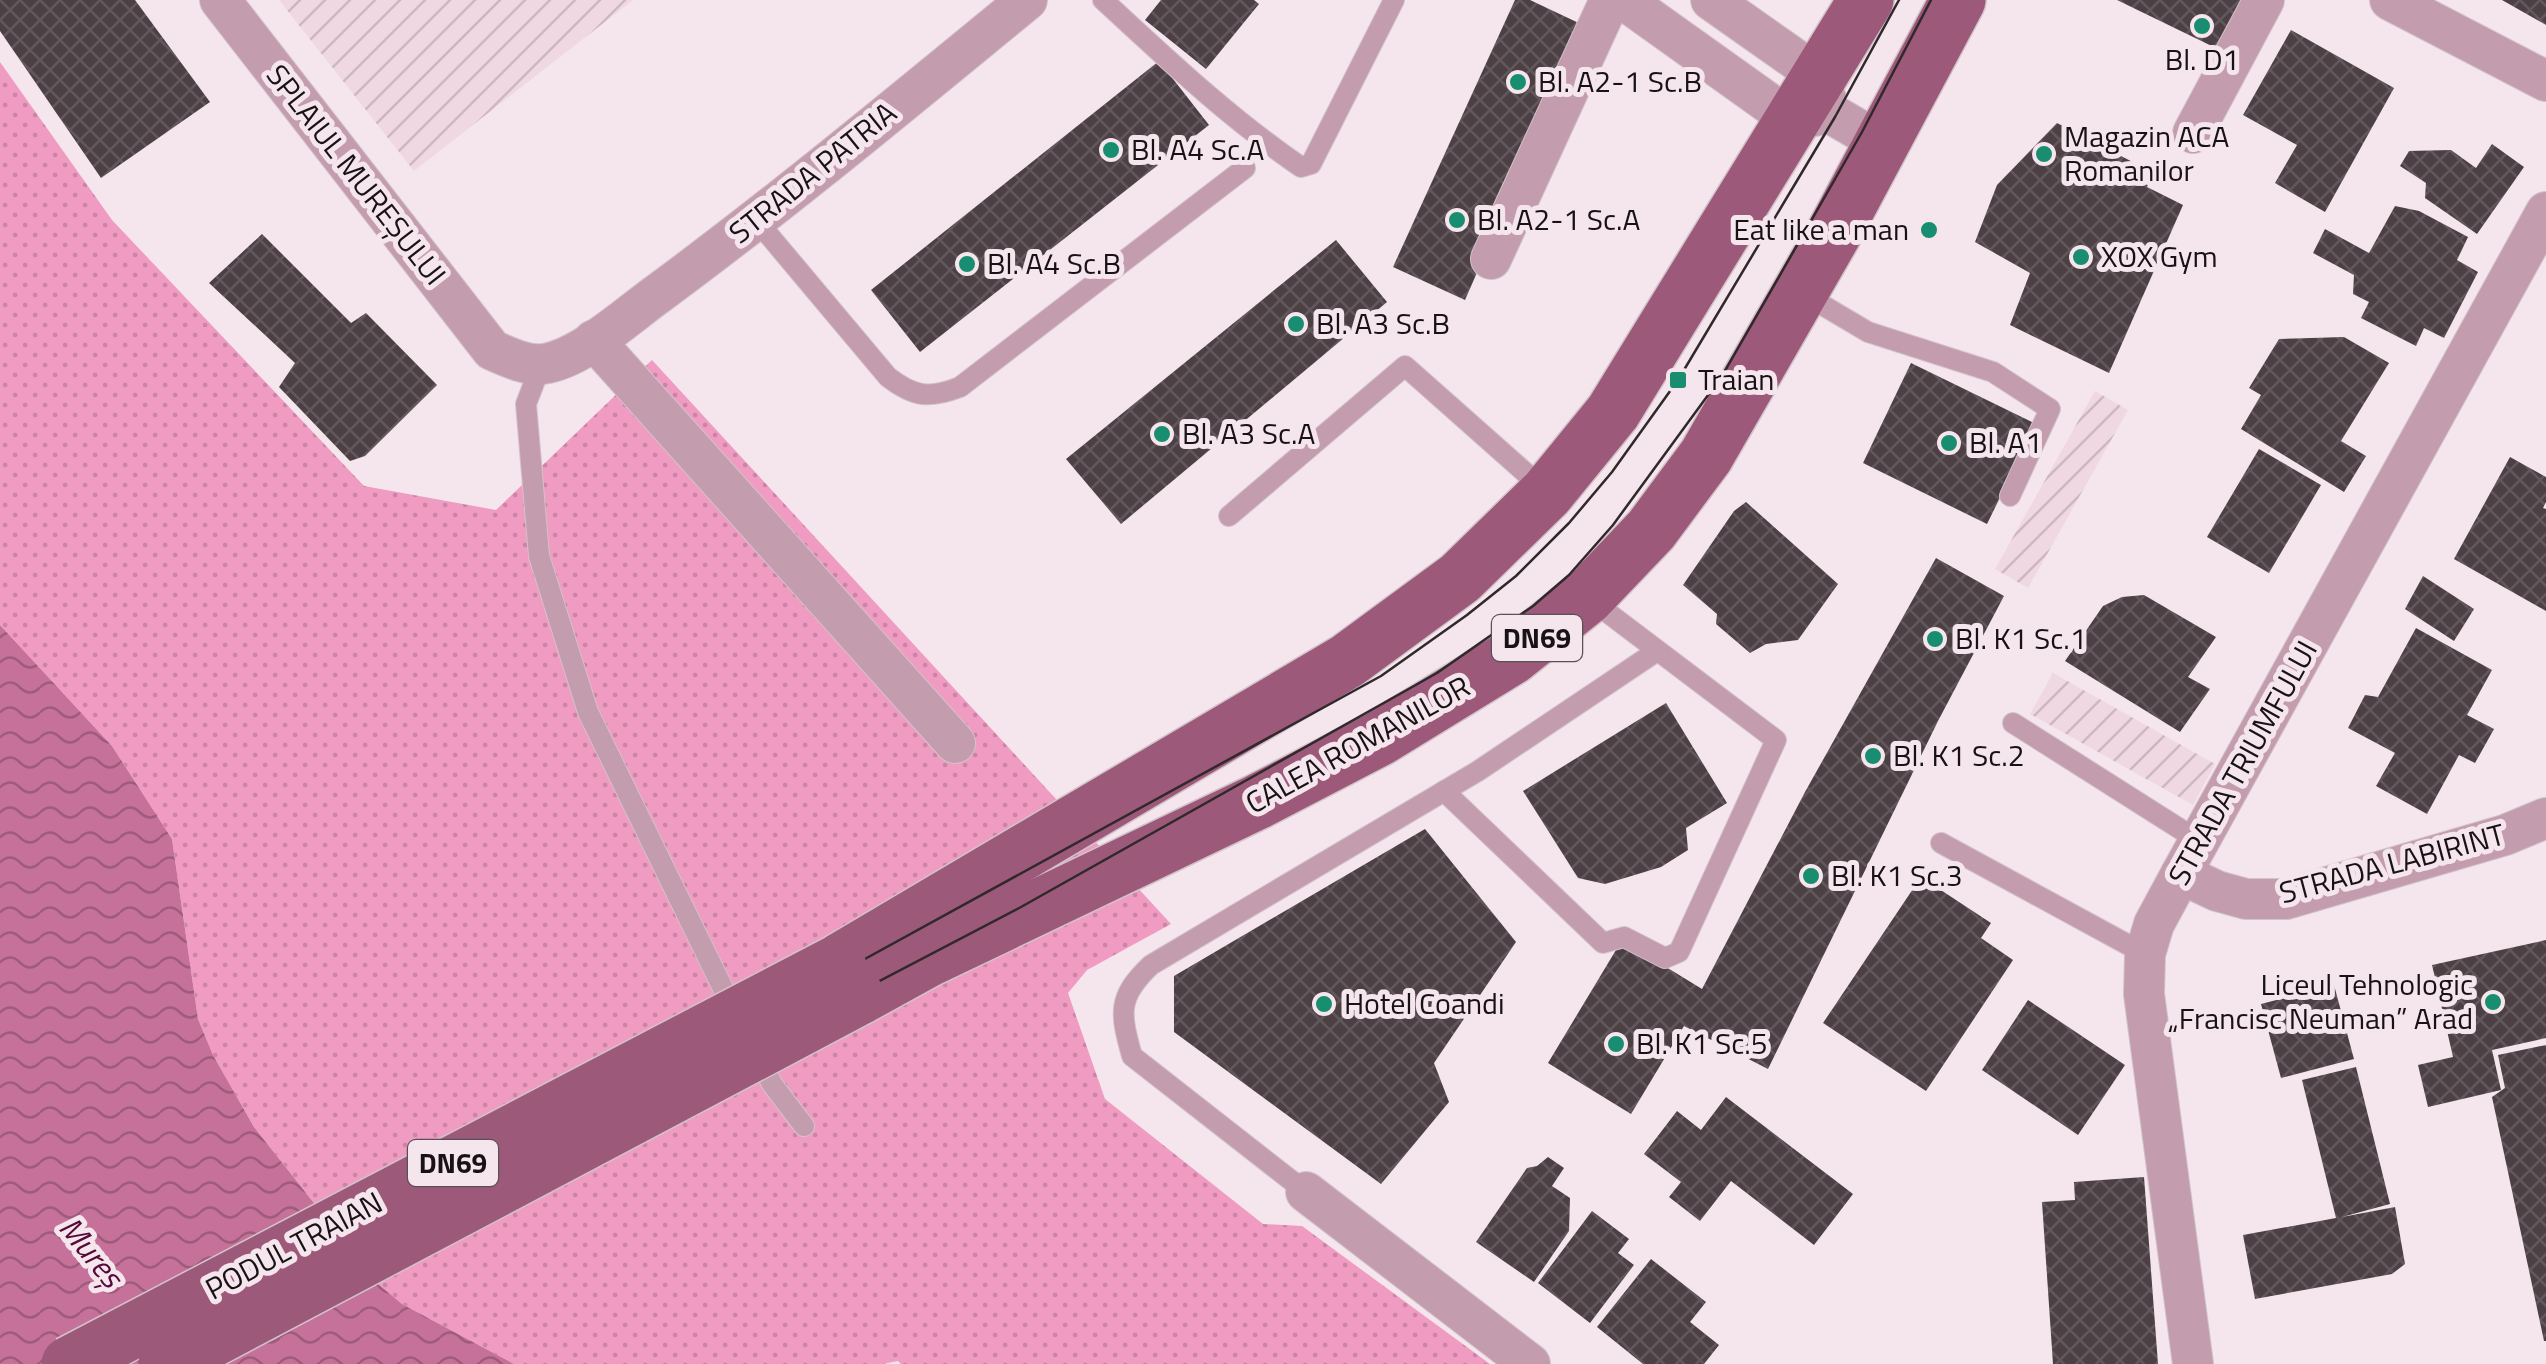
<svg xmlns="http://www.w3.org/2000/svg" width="2546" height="1364" font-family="'Titillium Web',sans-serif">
	<defs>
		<pattern id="industrial-furrows" width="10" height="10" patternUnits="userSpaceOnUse" patternTransform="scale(2.5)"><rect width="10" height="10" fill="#f0d8e2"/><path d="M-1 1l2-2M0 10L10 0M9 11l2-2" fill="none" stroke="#cdb8c1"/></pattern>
		<pattern id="grass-dots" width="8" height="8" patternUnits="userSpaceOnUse" patternTransform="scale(2.5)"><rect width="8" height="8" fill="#ef9bc2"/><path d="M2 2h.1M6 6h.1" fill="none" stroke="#cc84a6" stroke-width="1.8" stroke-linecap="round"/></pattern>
		<pattern id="water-waves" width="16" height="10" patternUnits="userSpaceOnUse" patternTransform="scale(2.5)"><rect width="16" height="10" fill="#c5719a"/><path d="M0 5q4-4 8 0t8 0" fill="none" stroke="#9f5b7c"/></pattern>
		<pattern id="building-cross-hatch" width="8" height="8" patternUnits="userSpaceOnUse" patternTransform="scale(2.5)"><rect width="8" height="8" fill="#4c4045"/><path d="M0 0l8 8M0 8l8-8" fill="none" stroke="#62585c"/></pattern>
	</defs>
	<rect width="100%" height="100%" fill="#f5e5ec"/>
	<g fill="url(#industrial-furrows)">
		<path d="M 279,0 L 633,0 L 414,171 Z"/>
		<path d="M 2095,391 L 2128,410 L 2028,588 L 1995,569 Z"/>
		<path d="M 2053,673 L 2215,764 L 2193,805 L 2030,714 Z"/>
	</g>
	<path fill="url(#grass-dots)" d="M 0,62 L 112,220 L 364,486 L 496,510 L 652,360 L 1171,924 L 1087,970 L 1068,993 L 1105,1099 L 1263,1224 L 1302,1226 L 1490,1364 L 901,1364 L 898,1361 L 883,1364 L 514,1364 L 402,1304 L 377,1283 L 254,1127 L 213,1055 L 198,1019 L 172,839 L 112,746 L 0,625 Z"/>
	<path fill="url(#water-waves)" d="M 0,625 L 112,746 L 172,839 L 198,1019 L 213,1055 L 254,1127 L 377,1283 L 402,1304 L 514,1364 L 0,1364 Z"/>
	<g fill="url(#building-cross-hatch)">
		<path d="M 0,0 L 135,0 L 210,102 L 101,178 L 0,31 Z"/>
		<path d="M 1161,0 L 1254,0 L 1259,4 L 1206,69 L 1145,20 Z"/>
		<path d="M 1515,0 L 1530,0 L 1585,26 L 1465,300 L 1393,267 Z"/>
		<path d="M 2117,0 L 2248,0 L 2222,51 Z"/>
		<path d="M 2502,0 L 2546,0 L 2546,25 Z"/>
		<path d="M 2291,30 L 2394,88 L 2325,212 L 2275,183 L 2297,145 L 2243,115 Z"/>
		<path d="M 1159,61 L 1209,125 L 920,352 L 871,290 Z"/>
		<path d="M 2057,123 L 2154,173 L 2147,187 L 2183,205 L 2109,373 L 2010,325 L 2030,273 L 1975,242 L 1997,185 Z"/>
		<path d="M 2492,144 L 2524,167 L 2477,234 L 2425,198 L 2426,183 L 2400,166 L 2409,151 L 2451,150 L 2476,168 Z"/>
		<path d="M 2395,206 L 2419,211 L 2468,237 L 2457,260 L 2478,272 L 2444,338 L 2424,328 L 2416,346 L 2361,318 L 2369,302 L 2353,294 L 2354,275 L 2313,253 L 2325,229 L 2369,253 Z"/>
		<path d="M 262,234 L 351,323 L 366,313 L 437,385 L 365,456 L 350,461 L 279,387 L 295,363 L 209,283 Z"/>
		<path d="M 1336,240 L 1387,302 L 1121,524 L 1066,459 Z"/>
		<path d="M 2344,337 L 2389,363 L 2341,441 L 2366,456 L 2344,492 L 2241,429 L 2261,395 L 2249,388 L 2279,339 Z"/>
		<path d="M 1911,363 L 2036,424 L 1987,524 L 1863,463 Z"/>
		<path d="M 2259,449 L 2321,485 L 2269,573 L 2207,537 Z"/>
		<path d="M 2510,457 L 2546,477 L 2546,502 L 2543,508 L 2546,509 L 2546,611 L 2454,559 Z"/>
		<path d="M 1746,502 L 1838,584 L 1798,640 L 1766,644 L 1750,653 L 1716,624 L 1717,614 L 1683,585 L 1734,511 Z"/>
		<path d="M 1936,558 L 2004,596 L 1938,721 L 1768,1069 L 1684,1026 L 1631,1114 L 1548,1063 L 1622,940 L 1702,989 L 1805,792 Z"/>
		<path d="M 2423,576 L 2474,609 L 2454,641 L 2405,609 Z"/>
		<path d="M 2144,595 L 2216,637 L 2188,677 L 2210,689 L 2180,732 L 2065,661 L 2103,606 L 2122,597 Z"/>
		<path d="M 2416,628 L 2492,670 L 2467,715 L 2494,729 L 2475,763 L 2459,755 L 2427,814 L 2376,786 L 2395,753 L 2348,728 L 2365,695 L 2378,697 Z"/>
		<path d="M 1666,703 L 1727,803 L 1686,828 L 1688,850 L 1661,867 L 1605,884 L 1578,878 L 1523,791 Z"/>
		<path d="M 1425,829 L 1516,942 L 1434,1063 L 1449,1102 L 1381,1184 L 1174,1032 L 1174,976 Z"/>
		<path d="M 1921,877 L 1991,923 L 1981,938 L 2013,960 L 1926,1091 L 1823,1023 Z"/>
		<path d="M 2546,940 L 2546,1038 L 2492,1050 L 2501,1090 L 2428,1107 L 2418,1065 L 2453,1057 L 2432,965 Z"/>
		<path d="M 2334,985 L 2354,1059 L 2281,1078 L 2261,1004 Z"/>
		<path d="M 2028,1000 L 2125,1065 L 2078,1135 L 1982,1070 Z"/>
		<path d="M 2546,1045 L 2546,1341 L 2544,1341 L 2492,1097 L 2505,1088 L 2498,1055 Z"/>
		<path d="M 2356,1067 L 2390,1204 L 2342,1217 L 2395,1207 L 2405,1264 L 2392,1274 L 2255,1299 L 2243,1235 L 2336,1218 L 2302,1080 Z"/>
		<path d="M 1726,1097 L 1853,1194 L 1814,1245 L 1731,1181 L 1700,1221 L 1669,1197 L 1681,1182 L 1644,1154 L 1677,1111 L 1701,1130 Z"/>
		<path d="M 1548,1157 L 1564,1168 L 1552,1186 L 1570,1198 L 1569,1231 L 1534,1282 L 1476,1242 L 1527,1168 L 1537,1166 Z"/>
		<path d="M 2144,1177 L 2158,1364 L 2053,1364 L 2042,1202 L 2075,1200 L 2074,1182 Z"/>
		<path d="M 1592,1211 L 1629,1239 L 1618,1253 L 1634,1265 L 1590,1323 L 1538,1283 Z"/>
		<path d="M 1651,1259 L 1706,1302 L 1690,1322 L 1719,1345 L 1704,1364 L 1643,1364 L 1597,1327 Z"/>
	</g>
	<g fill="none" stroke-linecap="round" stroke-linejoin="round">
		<defs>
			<g id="lane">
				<path d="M 1103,0 C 1167,59 1229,118 1301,167 L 1311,164 L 1394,0"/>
				<path d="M 757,221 L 888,377 C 914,397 929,399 960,387 L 1245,168"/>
				<path d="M 1802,293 L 1868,332 L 1993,372 L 2050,409 L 2010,496"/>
				<path d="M 541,365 L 526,404 L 539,556 L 588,712 L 735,1013"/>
				<path d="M 1229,516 L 1405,366 L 1546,491"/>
				<path d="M 2013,723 L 2199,841"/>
				<path d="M 1444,791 L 1603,943 L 1624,937 L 1665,958 L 1679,952 L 1776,740 L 1587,597"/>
				<path d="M 1941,843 L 2145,954"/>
				<path d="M 758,1056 L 772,1084 L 804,1126"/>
				<path d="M 1306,1192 L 1132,1056 C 1120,1013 1117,997 1151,965 L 1478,771 L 1657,651"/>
			</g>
			<g id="street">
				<path d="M 220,0 L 492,350 C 508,357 526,366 543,364 C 581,359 628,315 659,293 C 785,200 906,99 1027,0"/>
				<path d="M 1624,0 L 1792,120 L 1830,113 L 1883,144"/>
				<path d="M 1711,0 L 1819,76 L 1826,99"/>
				<path d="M 2390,0 L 2546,81"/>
				<path d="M 2193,133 L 2264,0"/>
				<path d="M 1491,259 L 1610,0"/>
				<path d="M 594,340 L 955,743"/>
				<path d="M 2181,874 L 2217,891 L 2246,899 L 2286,899 L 2505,835 L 2546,818"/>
				<path d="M 1306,1192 L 1530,1364"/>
				<path d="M 2193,1364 L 2144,994 L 2145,954 L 2154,924 L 2181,874 L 2546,212"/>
			</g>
			<g id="primary">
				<path d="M 838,962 L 1347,661 L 1460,578 L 1547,493 L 1613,412 L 1866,0"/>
				<path d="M 858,998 L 929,959 L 1257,802 L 1380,738 L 1512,657 L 1587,597 L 1651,530 L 1706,456 L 1833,235 L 1958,0"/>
			</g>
		</defs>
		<use href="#lane" stroke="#d2c3ca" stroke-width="22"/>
		<use href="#street" stroke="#d2c3ca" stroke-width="42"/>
		<use href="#primary" stroke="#d2c3ca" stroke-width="58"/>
		<use href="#lane" stroke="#c39cad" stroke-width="20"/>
		<use href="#street" stroke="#c39cad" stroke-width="40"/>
		<use href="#primary" stroke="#9d597a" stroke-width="55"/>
		<g stroke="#30292c" stroke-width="2.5">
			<path d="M 93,1364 L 843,971 L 1381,676 L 1467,615 L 1516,576 L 1569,523 L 1612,472 L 1678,380 L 1835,117 L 1899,0"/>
			<path d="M 147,1364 L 1021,907 L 1437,673 L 1533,606 L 1569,575 L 1613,525 L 1722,376 L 1862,132 L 1931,0"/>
		</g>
		<defs>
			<g id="primary-bridge">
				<path d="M 69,1364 L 838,962"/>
				<path d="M 166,1364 L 858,998"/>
			</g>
		</defs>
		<use href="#primary-bridge" stroke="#d2c3ca" stroke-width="58" stroke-linecap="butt"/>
		<use href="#primary-bridge" stroke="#9d597a" stroke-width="55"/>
	</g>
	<g fill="#188d6f" stroke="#f5e5ec" stroke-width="4">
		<circle cx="2202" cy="26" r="10"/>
		<circle cx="1518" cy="82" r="10"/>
		<circle cx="1111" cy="150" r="10"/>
		<circle cx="2044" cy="154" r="10"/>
		<circle cx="1457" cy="220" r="10"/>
		<circle cx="1929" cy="230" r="10"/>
		<circle cx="2081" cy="257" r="10"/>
		<circle cx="967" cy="264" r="10"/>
		<circle cx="1296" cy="324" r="10"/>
		<rect x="1668" y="370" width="20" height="20" rx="5"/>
		<circle cx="1162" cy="434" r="10"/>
		<circle cx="1949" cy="443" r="10"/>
		<circle cx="1935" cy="639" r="10"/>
		<circle cx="1873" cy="756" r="10"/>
		<circle cx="1811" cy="876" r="10"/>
		<circle cx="2493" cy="1002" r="10"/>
		<circle cx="1324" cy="1004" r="10"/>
		<circle cx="1616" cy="1044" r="10"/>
	</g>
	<g text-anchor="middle" stroke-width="10" stroke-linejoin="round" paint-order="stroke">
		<g fill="#f5e5ec" stroke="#5a5156" stroke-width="2.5">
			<rect x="1492" y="615" width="90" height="46" rx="8"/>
			<rect x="408" y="1140" width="90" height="46" rx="8"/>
		</g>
		<g font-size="28" font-weight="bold" fill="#181215">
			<text x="1537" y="648">DN69</text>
			<text x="453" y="1173">DN69</text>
		</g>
		<g font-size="30" fill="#181215" stroke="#f5e5ec" text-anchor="start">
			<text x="2202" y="70" text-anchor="middle">Bl. D1</text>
			<text x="1538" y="92">Bl. A2-1 Sc.B</text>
			<text x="2064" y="147">Magazin ACA<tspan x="2064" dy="34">Romanilor</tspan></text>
			<text x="1131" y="160">Bl. A4 Sc.A</text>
			<text x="1477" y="230">Bl. A2-1 Sc.A</text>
			<text x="1909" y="240" text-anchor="end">Eat like a man</text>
			<text x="2101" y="267">XOX Gym</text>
			<text x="987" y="274">Bl. A4 Sc.B</text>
			<text x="1316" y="334">Bl. A3 Sc.B</text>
			<text x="1698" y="390">Traian</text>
			<text x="1182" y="444">Bl. A3 Sc.A</text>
			<text x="1969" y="453">Bl. A1</text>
			<text x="1955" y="649">Bl. K1 Sc.1</text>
			<text x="1893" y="766">Bl. K1 Sc.2</text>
			<text x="1831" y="886">Bl. K1 Sc.3</text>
			<text x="2473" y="995" text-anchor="end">Liceul Tehnologic<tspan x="2473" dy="34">„Francisc Neuman” Arad</tspan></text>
			<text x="1344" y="1014">Hotel Coandi</text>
			<text x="1636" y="1054">Bl. K1 Sc.5</text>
		</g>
		<g font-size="30" fill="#181215" stroke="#f5e5ec">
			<text transform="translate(813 173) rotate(-39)" y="10">STRADA PATRIA</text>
			<text transform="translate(356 175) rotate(52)" y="10">SPLAIUL MUREȘULUI</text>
			<text transform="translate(1358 745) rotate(-29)" y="10">CALEA ROMANILOR</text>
			<text transform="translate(2243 763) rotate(-61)" y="10">STRADA TRIUMFULUI</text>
			<text transform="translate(2392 864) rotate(-15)" y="10">STRADA LABIRINT</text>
			<text transform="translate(294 1246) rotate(-28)" y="10">PODUL TRAIAN</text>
		</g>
		<g font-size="32" font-style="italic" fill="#570838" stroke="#f5e5ec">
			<text transform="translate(91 1252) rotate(51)" y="11">Mureș</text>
		</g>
	</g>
</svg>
